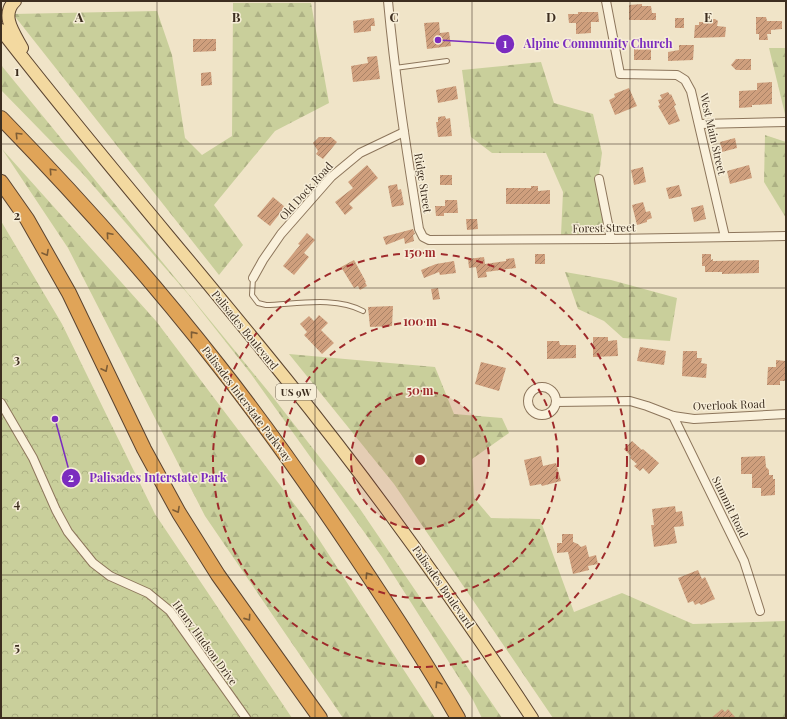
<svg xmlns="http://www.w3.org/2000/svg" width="787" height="719" font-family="'Playfair Display',serif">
	<defs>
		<pattern id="forest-firs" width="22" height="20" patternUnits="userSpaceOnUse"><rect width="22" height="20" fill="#c9cf9b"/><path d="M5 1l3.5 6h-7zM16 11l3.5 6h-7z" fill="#aeb285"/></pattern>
		<pattern id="park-crowns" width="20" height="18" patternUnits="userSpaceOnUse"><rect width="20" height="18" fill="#c9cf9b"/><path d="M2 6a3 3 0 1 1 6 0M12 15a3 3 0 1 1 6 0" fill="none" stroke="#aeb285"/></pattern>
		<pattern id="building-hatch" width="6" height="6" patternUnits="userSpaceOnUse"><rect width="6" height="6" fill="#cf9f7d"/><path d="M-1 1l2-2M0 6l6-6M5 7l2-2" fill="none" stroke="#a98266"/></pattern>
	</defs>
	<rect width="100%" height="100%" fill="#f0e4c8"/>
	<g fill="url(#forest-firs)">
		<path d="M 233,3 L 311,3 L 329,103 L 275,131 L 214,205 L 243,245 L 219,275 L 13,14 L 157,11 L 172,55 L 185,138 L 202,155 L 232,136 Z"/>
		<path d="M 769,48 L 786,48 L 786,114 L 785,114 Z"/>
		<path d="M 541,62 L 554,103 L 593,114 L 602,153 L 598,182 L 607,232 L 561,235 L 563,192 L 546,153 L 492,153 L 471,137 L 462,70 Z"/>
		<path d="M 1,65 L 272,396 L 360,509 L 502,718 L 482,718 L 473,700 L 382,557 L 251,374 L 188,294 L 83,174 L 1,90 Z"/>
		<path d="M 765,135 L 786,142 L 786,218 L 764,182 Z"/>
		<path d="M 2,149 L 156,321 L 307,521 L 435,718 L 343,718 L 205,516 L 68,248 Z"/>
		<path d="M 565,272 L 611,280 L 677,298 L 670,341 L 623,338 L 604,321 L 578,309 Z"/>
		<path d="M 289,354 L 435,367 L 454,414 L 502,418 L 509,433 L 472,459 L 474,498 L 491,518 L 540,519 L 574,612 L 622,593 L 693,624 L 786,621 L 786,718 L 553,718 L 394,484 Z"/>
	</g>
	<path fill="url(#park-crowns)" d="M 1,221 L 62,324 L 155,514 L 292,718 L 1,718 Z"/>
	<g fill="url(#building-hatch)">
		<path d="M 642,4 L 642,6 L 651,6 L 652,13 L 656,13 L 656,20 L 629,20 L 629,5 Z"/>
		<path d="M 578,12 L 598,12 L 599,22 L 591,22 L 591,33 L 576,34 L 576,23 L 569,23 L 568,14 L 578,14 Z"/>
		<path d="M 756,17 L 766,17 L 767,21 L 782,21 L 782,29 L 771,30 L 771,34 L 767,34 L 768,40 L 759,40 L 759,34 L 756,34 Z"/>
		<path d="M 374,18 L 375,26 L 371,26 L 371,31 L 354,33 L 353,21 Z"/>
		<rect x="675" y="18" width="9" height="10"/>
		<path d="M 711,19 L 715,19 L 718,21 L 717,26 L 726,27 L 725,37 L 694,38 L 695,25 L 699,25 L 699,22 L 706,22 L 706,21 L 709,21 Z"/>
		<path d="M 439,22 L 440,33 L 449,32 L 451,46 L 427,49 L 424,23 Z"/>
		<path d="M 193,39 L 216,39 L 216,51 L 193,52 Z"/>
		<path d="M 679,45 L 694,45 L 693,60 L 668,61 L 668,52 L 679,50 Z"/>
		<path d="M 634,47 L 651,48 L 651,60 L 634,60 Z"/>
		<path d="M 377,56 L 380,79 L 353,82 L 351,66 L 368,63 L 367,57 Z"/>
		<path d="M 736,59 L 751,59 L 751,70 L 736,70 L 731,65 Z"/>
		<path d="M 211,72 L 212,85 L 201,86 L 201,73 Z"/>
		<path d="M 772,82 L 772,104 L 752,105 L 752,107 L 739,108 L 739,91 L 757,90 L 757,83 Z"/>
		<path d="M 456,86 L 458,99 L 438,103 L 436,90 Z"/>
		<path d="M 629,88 L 637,106 L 615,115 L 609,100 L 615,97 L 614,94 Z"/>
		<path d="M 668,92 L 670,95 L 671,94 L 676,105 L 674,106 L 680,121 L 669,125 L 658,106 L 660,105 L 658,100 L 662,99 L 660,95 Z"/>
		<path d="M 445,116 L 446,119 L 450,118 L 452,136 L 438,137 L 436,122 L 438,122 L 438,117 Z"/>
		<path d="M 319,137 L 331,137 L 337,142 L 323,159 L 316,154 L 318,151 L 313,143 Z"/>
		<path d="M 735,138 L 737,148 L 722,152 L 720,142 Z"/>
		<path d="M 367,165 L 378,178 L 349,204 L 353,208 L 345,215 L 335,202 L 353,188 L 348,182 Z"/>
		<path d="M 749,165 L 752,178 L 730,184 L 727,171 Z"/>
		<path d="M 643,167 L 646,182 L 634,185 L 631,170 Z"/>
		<rect x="440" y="175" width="12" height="10"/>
		<path d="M 397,184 L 398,190 L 401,189 L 404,205 L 392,207 L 388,186 Z"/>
		<path d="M 679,185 L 682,196 L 669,199 L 666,188 Z"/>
		<path d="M 531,186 L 538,186 L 538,191 L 550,190 L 550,204 L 506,204 L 506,188 L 531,188 Z"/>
		<path d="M 273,197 L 285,207 L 270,226 L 257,216 Z"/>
		<path d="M 445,200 L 457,200 L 458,213 L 444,213 L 444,216 L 436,216 L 435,206 L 445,206 Z"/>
		<path d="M 643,202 L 646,212 L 650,211 L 652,218 L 647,220 L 647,222 L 637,225 L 632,205 Z"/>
		<path d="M 703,205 L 706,219 L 694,222 L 691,208 Z"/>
		<path d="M 466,219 L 477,219 L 478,229 L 467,230 Z"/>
		<path d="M 413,229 L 415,234 L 413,235 L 414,241 L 405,244 L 404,238 L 386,245 L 383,237 Z"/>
		<path d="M 307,233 L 315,240 L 304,253 L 309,257 L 294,275 L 283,266 L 300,245 L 298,244 Z"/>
		<rect x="535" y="254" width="10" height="10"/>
		<path d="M 702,254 L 711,254 L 711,260 L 713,259 L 713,261 L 759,260 L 759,273 L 722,274 L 722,272 L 705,272 L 705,266 L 702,266 Z"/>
		<path d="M 484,257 L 485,264 L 506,261 L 506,259 L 514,258 L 516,268 L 486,272 L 487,277 L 478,278 L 476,267 L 469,268 L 468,259 Z"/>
		<path d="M 354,260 L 366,282 L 365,282 L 367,286 L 360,290 L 358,286 L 354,288 L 341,267 Z"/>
		<path d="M 454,261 L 456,273 L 440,275 L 439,272 L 424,278 L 421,270 L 436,264 Z"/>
		<path d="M 438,288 L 440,299 L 433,300 L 431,289 Z"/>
		<path d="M 393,306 L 392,326 L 370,327 L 368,307 Z"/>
		<path d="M 319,315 L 328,323 L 321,330 L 334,343 L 322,354 L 304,335 L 307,332 L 300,324 L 309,316 L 314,321 Z"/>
		<path d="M 593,337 L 608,337 L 608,341 L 617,340 L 618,356 L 593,357 Z"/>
		<path d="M 547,341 L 559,341 L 560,345 L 576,345 L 576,358 L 547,359 Z"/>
		<path d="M 640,347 L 666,351 L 664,365 L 637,361 Z"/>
		<path d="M 683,351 L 697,351 L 697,358 L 702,358 L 701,363 L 707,364 L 706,378 L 682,376 Z"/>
		<path d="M 776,360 L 786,361 L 786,381 L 780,381 L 780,385 L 767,385 L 768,367 L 776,367 Z"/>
		<path d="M 481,362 L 506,368 L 499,391 L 475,384 Z"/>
		<path d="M 632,441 L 642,450 L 643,449 L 659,463 L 649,474 L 643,468 L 640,471 L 634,466 L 637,464 L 630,458 L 631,456 L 624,449 Z"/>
		<path d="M 541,456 L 543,466 L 556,463 L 561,481 L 542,486 L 541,484 L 530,486 L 524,460 Z"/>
		<path d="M 765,456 L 766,467 L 769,470 L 769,475 L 773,475 L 773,479 L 775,479 L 775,495 L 761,496 L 761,488 L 752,488 L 752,474 L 741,474 L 741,457 Z"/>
		<path d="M 675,506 L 676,512 L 682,511 L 684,526 L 674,527 L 677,543 L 654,547 L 651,525 L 654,525 L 652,509 Z"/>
		<path d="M 562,534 L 573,534 L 573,542 L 578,544 L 581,547 L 586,545 L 589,557 L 596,555 L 598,564 L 588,566 L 589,570 L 573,574 L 568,552 L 557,553 L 557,543 L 562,543 Z"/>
		<path d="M 698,570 L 702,579 L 705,577 L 715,599 L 701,605 L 699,603 L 695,605 L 693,601 L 688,603 L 678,578 Z"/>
		<path d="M 722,709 L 725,712 L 728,709 L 736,718 L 711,718 Z"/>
	</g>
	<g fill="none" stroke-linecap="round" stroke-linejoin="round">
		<defs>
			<g id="lane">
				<path d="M 395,68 L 447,61"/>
				<path d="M 253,278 L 252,295 L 258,303 L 266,305 C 296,304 336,296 363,311"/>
			</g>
			<g id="street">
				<path d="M 388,1 C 395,78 407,153 419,229 L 423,237 L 429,240 L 611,239 L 786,236"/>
				<path d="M 606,1 L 620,74 L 677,75 L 685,80 L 691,91 L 725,237"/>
				<path d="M 700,124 L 786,122"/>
				<path d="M 599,179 L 611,239"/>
				<path d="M 253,278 L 263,260 L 281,234 L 331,177 L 360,153 L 404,132"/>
				<circle cx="542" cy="401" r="14"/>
				<path d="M 556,402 L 630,401 L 647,406 L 673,416 L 694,419 L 786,414"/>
				<path d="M 1,403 L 33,458 L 56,510 L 68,532 L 93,563 L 110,576 L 148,593 L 170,611 L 246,718"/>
				<path d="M 673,416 L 744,561 L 760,611"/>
			</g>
			<g id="primary">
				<path d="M 15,1 C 0,15 14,33 22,48"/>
				<path d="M 1,30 C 93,149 192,262 286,379 C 374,488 455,601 532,718"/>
			</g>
			<g id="highway">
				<path d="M 1,118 C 78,197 151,279 219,366 C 267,427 311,490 354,554 C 390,608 426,662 458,718"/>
				<path d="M 1,182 L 27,219 L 69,293 L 144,449 L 179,513 L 218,575 L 320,718"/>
			</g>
		</defs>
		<use href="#lane" stroke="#8d765c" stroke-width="6"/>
		<use href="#street" stroke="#8d765c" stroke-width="10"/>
		<use href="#primary" stroke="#5b4430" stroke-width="14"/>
		<use href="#highway" stroke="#5b4430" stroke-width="16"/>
		<use href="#lane" stroke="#faf1dc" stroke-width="4"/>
		<use href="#street" stroke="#faf1dc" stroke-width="8"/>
		<use href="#primary" stroke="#f3d9a0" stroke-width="12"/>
		<use href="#highway" stroke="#e0a458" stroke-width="14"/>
	</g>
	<defs><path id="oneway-chevron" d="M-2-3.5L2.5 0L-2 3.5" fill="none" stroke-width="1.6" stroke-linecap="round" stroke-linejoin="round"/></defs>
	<g stroke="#7e5d36">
		<use href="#oneway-chevron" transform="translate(18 135) rotate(-134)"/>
		<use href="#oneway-chevron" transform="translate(52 171) rotate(-133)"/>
		<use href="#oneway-chevron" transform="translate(109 235) rotate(-131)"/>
		<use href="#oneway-chevron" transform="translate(46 253) rotate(61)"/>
		<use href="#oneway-chevron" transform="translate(193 334) rotate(-129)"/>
		<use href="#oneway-chevron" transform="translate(105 369) rotate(64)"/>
		<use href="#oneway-chevron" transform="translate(177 510) rotate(61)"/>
		<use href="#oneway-chevron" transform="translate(368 575) rotate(-124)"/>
		<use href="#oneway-chevron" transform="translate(248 618) rotate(55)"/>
		<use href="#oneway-chevron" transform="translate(438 684) rotate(-122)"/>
	</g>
	<path fill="none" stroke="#3d2e20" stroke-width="1" stroke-opacity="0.55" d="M 157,1 L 157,718M 315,1 L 315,718M 472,1 L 472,718M 630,1 L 630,718M 1,144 L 786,144M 1,288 L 786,288M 1,431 L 786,431M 1,575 L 786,575"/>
	<circle cx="420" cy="460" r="69" fill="#9e2a2b" fill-opacity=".12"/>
	<g fill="none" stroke="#9e2a2b" stroke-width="2" stroke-dasharray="7 5">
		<circle cx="420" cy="460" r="69"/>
		<circle cx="420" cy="460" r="138"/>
		<circle cx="420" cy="460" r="207"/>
	</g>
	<g text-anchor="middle" stroke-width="3" stroke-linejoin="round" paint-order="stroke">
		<rect fill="#f7eed8" stroke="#756857" stroke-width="1" x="276" y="384" width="40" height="16" rx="3"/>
		<g font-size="10" font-weight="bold" fill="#3d2e20">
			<text x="296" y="396">US 9W</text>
		</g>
		<g font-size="11" fill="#3d2e20" stroke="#f7eed8">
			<text transform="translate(713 134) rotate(77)" y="4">West Main Street</text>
			<text transform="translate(423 183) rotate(81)" y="4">Ridge Street</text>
			<text transform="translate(306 191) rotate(-48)" y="4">Old Dock Road</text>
			<text transform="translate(604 228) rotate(-1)" y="4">Forest Street</text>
			<text transform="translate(245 330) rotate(51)" y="4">Palisades Boulevard</text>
			<text transform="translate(247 404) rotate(53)" y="4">Palisades Interstate Parkway</text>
			<text transform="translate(729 405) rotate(-2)" y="4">Overlook Road</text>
			<text transform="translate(730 507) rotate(64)" y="4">Summit Road</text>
			<text transform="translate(443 587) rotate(55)" y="4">Palisades Boulevard</text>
			<text transform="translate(205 643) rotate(54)" y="4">Henry Hudson Drive</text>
		</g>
	</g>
	<g font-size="13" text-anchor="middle" font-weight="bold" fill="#3d2e20" stroke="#f7eed8" stroke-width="3" stroke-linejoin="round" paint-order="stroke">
		<text x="79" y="22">A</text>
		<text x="236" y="22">B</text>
		<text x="394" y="22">C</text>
		<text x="551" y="22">D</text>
		<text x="708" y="22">E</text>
		<text x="17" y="76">1</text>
		<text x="17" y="220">2</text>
		<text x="17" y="364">3</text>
		<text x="17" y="508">4</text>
		<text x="17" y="652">5</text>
	</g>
	<circle cx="420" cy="460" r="6" fill="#9e2a2b" stroke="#f7eed8" stroke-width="2"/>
	<g font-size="12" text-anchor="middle" font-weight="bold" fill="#9e2a2b" stroke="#f7eed8" stroke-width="3" stroke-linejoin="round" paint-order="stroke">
		<text x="420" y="257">150 m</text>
		<text x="420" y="326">100 m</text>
		<text x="420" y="395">50 m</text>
	</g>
	<path fill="none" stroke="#7b2cbf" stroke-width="1.5" d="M438 40L505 44M55 419L71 478"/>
	<g fill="#7b2cbf" stroke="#f7eed8" stroke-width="1.5">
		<circle cx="438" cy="40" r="4"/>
		<circle cx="55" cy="419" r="4"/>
		<circle cx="505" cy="44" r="10"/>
		<circle cx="71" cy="478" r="10"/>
	</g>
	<g font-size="12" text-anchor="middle" font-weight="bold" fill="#fff">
		<text x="505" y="48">1</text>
		<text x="71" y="482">2</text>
	</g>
	<g font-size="12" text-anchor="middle" font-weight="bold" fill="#7b2cbf" stroke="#f7eed8" stroke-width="3" stroke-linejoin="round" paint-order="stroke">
		<text x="598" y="48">Alpine Community Church</text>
		<text x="158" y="482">Palisades Interstate Park</text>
	</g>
	<rect width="787" height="719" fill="none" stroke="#3d2e20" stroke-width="4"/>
</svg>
